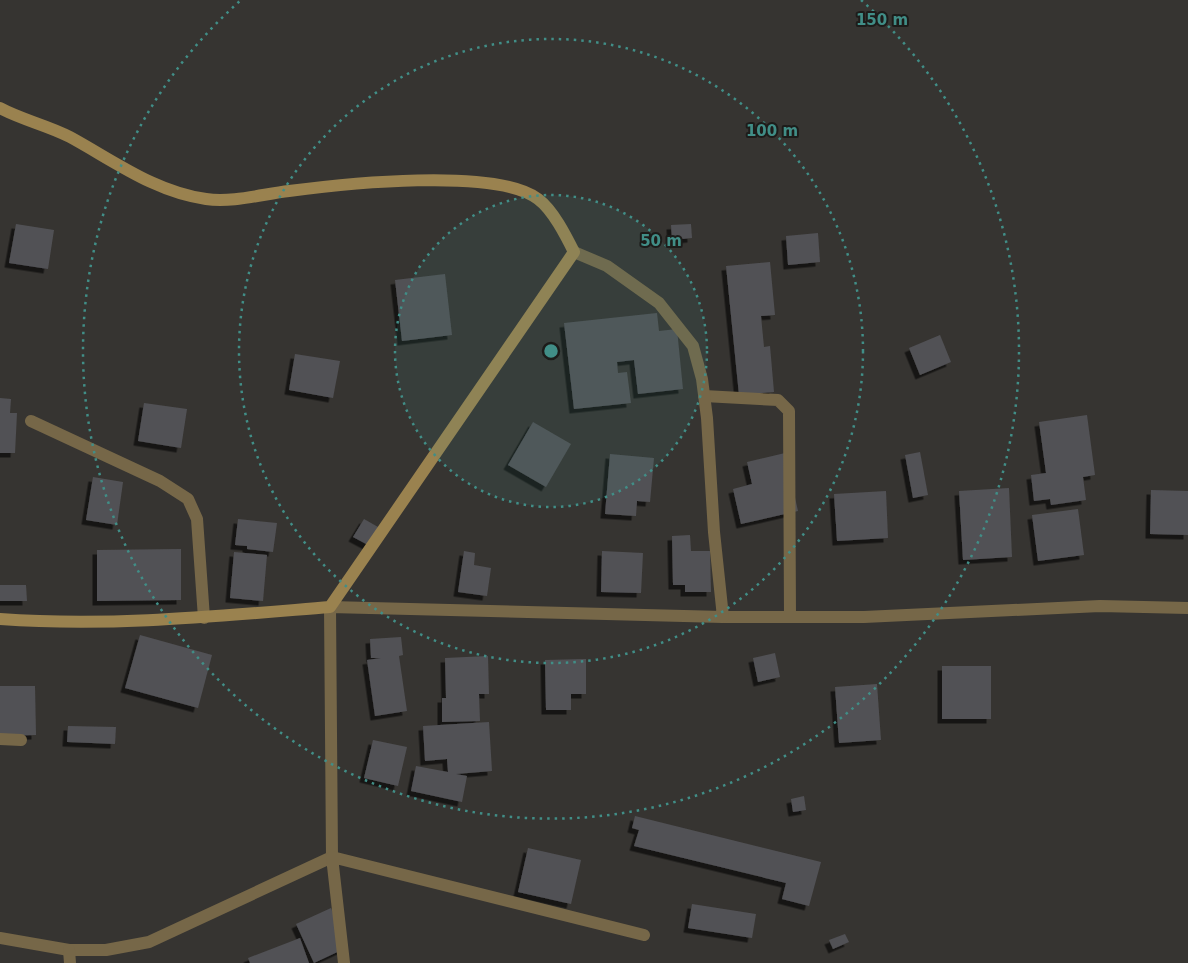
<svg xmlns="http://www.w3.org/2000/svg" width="1188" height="963" font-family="'DejaVu Sans',sans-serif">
	<defs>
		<filter id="shadow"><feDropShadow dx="-4.5" dy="4.5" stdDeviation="0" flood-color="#0009"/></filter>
	</defs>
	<rect width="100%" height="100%" fill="#363431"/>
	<g fill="#515155" filter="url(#shadow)">
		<path d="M 16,224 L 54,230 L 48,269 L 9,263 Z"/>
		<path d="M 691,224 L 692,238 L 672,240 L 671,225 Z"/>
		<path d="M 818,233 L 820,262 L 788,265 L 786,236 Z"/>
		<path d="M 770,262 L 775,315 L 761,316 L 764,347 L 770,346 L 774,392 L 739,395 L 726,266 Z"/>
		<path d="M 445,274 L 452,335 L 402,341 L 395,280 Z"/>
		<path d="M 657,313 L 659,331 L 677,329 L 683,389 L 638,394 L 634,360 L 617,362 L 618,373 L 627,372 L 631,403 L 574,409 L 564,323 Z"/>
		<path d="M 940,335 L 951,362 L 920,375 L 909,348 Z"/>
		<path d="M 295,354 L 340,361 L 333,398 L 289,390 Z"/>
		<path d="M 0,398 L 11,399 L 10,413 L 17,413 L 15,453 L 0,453 Z"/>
		<path d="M 144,403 L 187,409 L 181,448 L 138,441 Z"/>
		<path d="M 1087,415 L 1095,475 L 1083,477 L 1086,500 L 1051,505 L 1050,499 L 1034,501 L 1031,475 L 1046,473 L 1039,422 Z"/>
		<path d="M 533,422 L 571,444 L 546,487 L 508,465 Z"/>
		<path d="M 920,452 L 928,495 L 913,498 L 905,455 Z"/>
		<path d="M 785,453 L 798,511 L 741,524 L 733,489 L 752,484 L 747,462 Z"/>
		<path d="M 610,454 L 654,458 L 650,502 L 637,501 L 636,516 L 605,514 Z"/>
		<path d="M 93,477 L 123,482 L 117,525 L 86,520 Z"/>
		<path d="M 1009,488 L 1012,557 L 963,560 L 959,491 Z"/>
		<path d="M 1151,490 L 1188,491 L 1188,535 L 1150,534 Z"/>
		<path d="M 886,491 L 888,538 L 837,541 L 834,494 Z"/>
		<path d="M 1078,509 L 1084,555 L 1038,561 L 1032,515 Z"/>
		<path d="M 238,519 L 277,523 L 273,552 L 247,549 L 247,546 L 235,545 Z"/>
		<path d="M 364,519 L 378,527 L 368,545 L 353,537 Z"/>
		<path d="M 690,535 L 691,551 L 710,551 L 711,592 L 685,592 L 685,585 L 673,585 L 672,536 Z"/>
		<path d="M 181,549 L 181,600 L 97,601 L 97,550 Z"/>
		<path d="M 464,551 L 475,553 L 474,565 L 491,568 L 487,596 L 458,592 Z"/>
		<path d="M 602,551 L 643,553 L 641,593 L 601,592 Z"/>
		<path d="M 234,552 L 267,555 L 263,601 L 230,598 Z"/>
		<path d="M 0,585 L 26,585 L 27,601 L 0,601 Z"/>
		<path d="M 140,635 L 212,655 L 198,708 L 125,688 Z"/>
		<path d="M 401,637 L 403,655 L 399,656 L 407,711 L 375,716 L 367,660 L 381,658 L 371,658 L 370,639 Z"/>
		<path d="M 775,653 L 780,677 L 758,682 L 753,658 Z"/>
		<path d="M 488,656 L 489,694 L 479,694 L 480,721 L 442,722 L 442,698 L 446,698 L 445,658 Z"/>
		<path d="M 586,659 L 586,694 L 571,694 L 571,710 L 546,710 L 545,660 Z"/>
		<rect x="942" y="666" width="49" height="53"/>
		<path d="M 877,684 L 881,740 L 839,743 L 835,687 Z"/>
		<path d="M 0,686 L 35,686 L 36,735 L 0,736 Z"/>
		<path d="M 489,722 L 492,771 L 456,774 L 467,776 L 462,802 L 411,791 L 416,766 L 448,772 L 447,759 L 425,761 L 423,726 Z"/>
		<path d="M 68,726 L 116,727 L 115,744 L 67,742 Z"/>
		<path d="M 373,740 L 407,747 L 398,786 L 364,778 Z"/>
		<path d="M 804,796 L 806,810 L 793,812 L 791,799 Z"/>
		<path d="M 635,816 L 821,862 L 809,906 L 782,899 L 786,883 L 634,846 L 639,830 L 632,828 Z"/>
		<path d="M 528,848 L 581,860 L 571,904 L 518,892 Z"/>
		<path d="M 692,904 L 756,914 L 752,938 L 688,928 Z"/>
		<path d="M 331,908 L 348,947 L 314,963 L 296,924 Z"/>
		<path d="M 845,934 L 849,942 L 833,949 L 829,940 Z"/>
		<path d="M 300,938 L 309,963 L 250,963 L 248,958 Z"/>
	</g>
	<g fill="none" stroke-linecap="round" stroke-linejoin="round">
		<g stroke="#766748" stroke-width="12">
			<path d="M 704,396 L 778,400 L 789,411 L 790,615"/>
			<path d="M 31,421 L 160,481 L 188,499 L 197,519 L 204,618"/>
			<path d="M 723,617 L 864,617 L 1100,606 L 1188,608"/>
			<path d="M 0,739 L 21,740"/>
			<path d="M 0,938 L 69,950 L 106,950 L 149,942 L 332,857 L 330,607 L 723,617 L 714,532 L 707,418 L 702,379 L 693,346 L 659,303 L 607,266 L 574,252"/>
			<path d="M 69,950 L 70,963"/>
			<path d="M 344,963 L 332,857 L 644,935"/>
		</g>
		<path stroke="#9a824f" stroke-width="12" d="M 0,108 C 22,120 47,125 70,137 C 114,161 155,192 206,199 C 232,203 263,194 289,191 C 342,184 496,167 538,199 C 553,210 566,236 574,252 L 330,607 C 219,616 111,627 0,619"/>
	</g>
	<circle cx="551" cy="351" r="156" fill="#418e87" fill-opacity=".12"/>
	<g fill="none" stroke="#418e87" stroke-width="2.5" stroke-dasharray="2.5 5">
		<circle cx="551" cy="351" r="156"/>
		<circle cx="551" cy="351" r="312"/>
		<path d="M861 0A468 468 0 1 1 241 0"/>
	</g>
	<circle cx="551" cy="351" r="8" fill="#418e87" stroke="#1d1c1a" stroke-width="2.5"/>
	<g font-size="15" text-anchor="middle" font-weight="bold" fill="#418e87" stroke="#1d1c1a" stroke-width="4" stroke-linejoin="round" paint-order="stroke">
		<text x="882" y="25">150 m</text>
		<text x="772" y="136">100 m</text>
		<text x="661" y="246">50 m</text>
	</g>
</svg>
